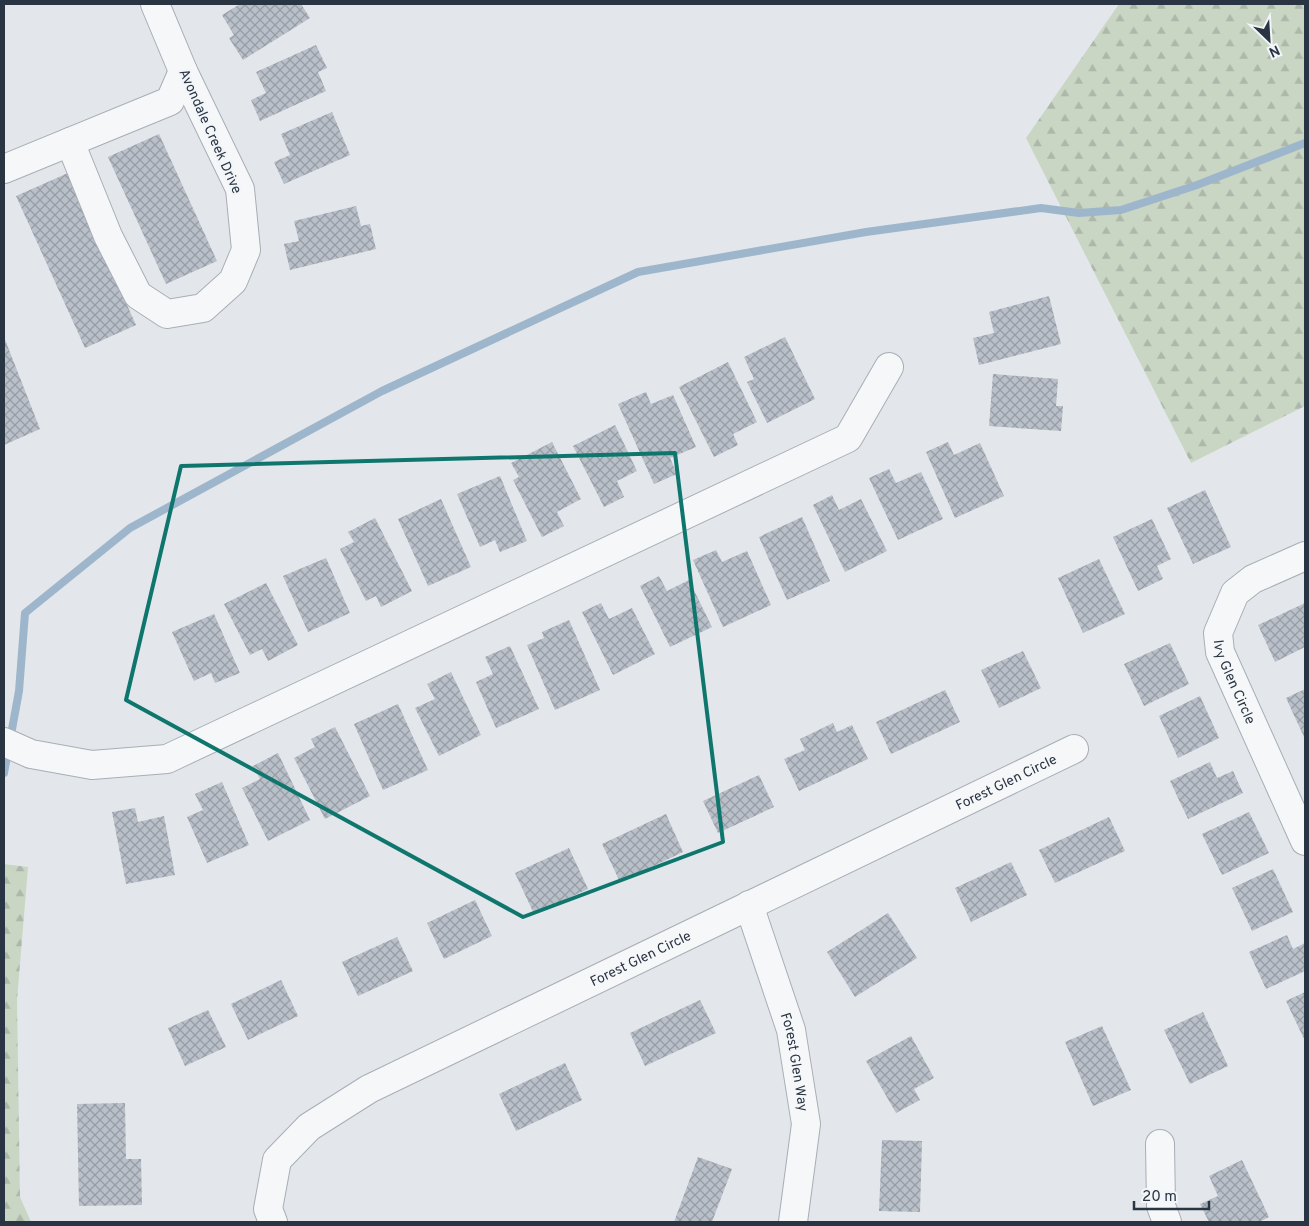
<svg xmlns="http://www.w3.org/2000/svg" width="1309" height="1226" font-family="Overpass,sans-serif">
	<defs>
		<pattern id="forest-firs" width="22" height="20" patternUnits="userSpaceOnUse" patternTransform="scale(1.25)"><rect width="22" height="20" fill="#c9d6c4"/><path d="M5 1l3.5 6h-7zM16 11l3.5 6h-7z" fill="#adb8aa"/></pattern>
		<pattern id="building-cross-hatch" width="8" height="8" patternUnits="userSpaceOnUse" patternTransform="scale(1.25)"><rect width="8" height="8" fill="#bac0c9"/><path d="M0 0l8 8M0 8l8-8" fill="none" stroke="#979da5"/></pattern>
	</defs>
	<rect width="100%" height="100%" fill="#e3e7eb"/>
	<g fill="url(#forest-firs)">
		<path d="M 1119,4 L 1305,4 L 1305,406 L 1191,463 L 1026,138 Z"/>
		<path d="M 4,864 L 28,867 L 17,1000 L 20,1197 L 31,1222 L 4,1222 Z"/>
	</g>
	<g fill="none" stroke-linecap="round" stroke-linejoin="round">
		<path stroke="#9eb6cc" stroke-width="8" d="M 4,773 L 19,691 L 25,613 L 130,528 L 382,391 L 638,272 L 866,232 L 1041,208 L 1079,213 L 1121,210 L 1197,185 L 1305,143"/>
	</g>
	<g fill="url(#building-cross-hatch)">
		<path d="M 240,4 L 301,4 L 310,18 L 243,60 L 229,38 L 234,35 L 222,15 Z"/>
		<path d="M 316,45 L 327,68 L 318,72 L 326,91 L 260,121 L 251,100 L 266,93 L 256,72 Z"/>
		<path d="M 332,112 L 350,155 L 284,184 L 274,162 L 290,155 L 281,134 Z"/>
		<path d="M 159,134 L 217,261 L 166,284 L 108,157 Z"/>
		<path d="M 68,173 L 136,325 L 85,348 L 16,196 Z"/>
		<path d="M 356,206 L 361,226 L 370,224 L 376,249 L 290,270 L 284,244 L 299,241 L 294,221 Z"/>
		<path d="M 1049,296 L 1061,344 L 979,365 L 973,338 L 994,333 L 989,312 Z"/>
		<path d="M 4,337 L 40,429 L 4,445 Z"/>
		<path d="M 785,337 L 815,399 L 767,423 L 747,382 L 754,379 L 744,357 Z"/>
		<path d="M 728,362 L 757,422 L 733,434 L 738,445 L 714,457 L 679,387 Z"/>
		<path d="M 993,374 L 1058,379 L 1056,406 L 1063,406 L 1061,431 L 989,426 Z"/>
		<path d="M 646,392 L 651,404 L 673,395 L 696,447 L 670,458 L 677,474 L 654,484 L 618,404 Z"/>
		<path d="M 615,425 L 637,471 L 617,481 L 624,497 L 604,507 L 573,446 Z"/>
		<path d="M 552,442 L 581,499 L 557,512 L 564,526 L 542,537 L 513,480 L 519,477 L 511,463 Z"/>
		<path d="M 948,442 L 954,455 L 980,443 L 1004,496 L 955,518 L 926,452 Z"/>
		<path d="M 889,469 L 896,483 L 921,472 L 943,519 L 898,540 L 869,478 Z"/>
		<path d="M 500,476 L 527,541 L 500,552 L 495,540 L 480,547 L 457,494 Z"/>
		<path d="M 1205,490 L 1231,547 L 1193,564 L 1167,508 Z"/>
		<path d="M 832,495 L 839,510 L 861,499 L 887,551 L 845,572 L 813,505 Z"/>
		<path d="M 441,499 L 471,567 L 428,586 L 398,519 Z"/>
		<path d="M 802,517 L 830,581 L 787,600 L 759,537 Z"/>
		<path d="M 375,518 L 412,591 L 381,607 L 376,596 L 366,601 L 340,549 L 354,542 L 348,532 Z"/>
		<path d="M 1152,519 L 1171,559 L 1157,566 L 1163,579 L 1138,591 L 1113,537 Z"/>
		<path d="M 716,550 L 722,562 L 747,551 L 771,605 L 723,627 L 693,560 Z"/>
		<path d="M 326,558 L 350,613 L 308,632 L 283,576 Z"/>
		<path d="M 1099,559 L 1125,614 L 1083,633 L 1058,578 Z"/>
		<path d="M 659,576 L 667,591 L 689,580 L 712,627 L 670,647 L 640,586 Z"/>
		<path d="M 266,583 L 298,645 L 268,661 L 262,649 L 250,655 L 224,604 Z"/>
		<path d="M 601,603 L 609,619 L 632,608 L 655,654 L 613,675 L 582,612 Z"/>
		<path d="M 1305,603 L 1305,647 L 1275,662 L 1258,625 Z"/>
		<path d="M 214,614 L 240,673 L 215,683 L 211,673 L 194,681 L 172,632 Z"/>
		<path d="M 569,620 L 600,690 L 555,710 L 527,645 L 544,638 L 542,632 Z"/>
		<path d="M 1170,643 L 1189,684 L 1144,706 L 1124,664 Z"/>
		<path d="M 510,646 L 539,709 L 496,728 L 476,682 L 493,674 L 485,657 Z"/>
		<path d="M 1023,651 L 1041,688 L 999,708 L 981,670 Z"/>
		<path d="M 451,672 L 481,735 L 439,756 L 415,708 L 435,699 L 427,684 Z"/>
		<path d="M 1305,689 L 1305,739 L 1286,698 Z"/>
		<path d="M 945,690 L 960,722 L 891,754 L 876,722 Z"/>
		<path d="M 1200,696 L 1219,738 L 1178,758 L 1159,716 Z"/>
		<path d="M 398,704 L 428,770 L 383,790 L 354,724 Z"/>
		<path d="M 833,723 L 837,732 L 852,725 L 868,759 L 799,791 L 784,759 L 805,750 L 800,739 Z"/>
		<path d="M 335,727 L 370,796 L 325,819 L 294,758 L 315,747 L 311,739 Z"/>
		<path d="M 278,753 L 310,820 L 268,841 L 242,788 L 260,779 L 253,766 Z"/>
		<path d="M 1210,762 L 1217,778 L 1233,771 L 1243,793 L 1188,819 L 1170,781 Z"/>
		<path d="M 759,775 L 774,807 L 718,833 L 703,801 Z"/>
		<path d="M 222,782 L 249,845 L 207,863 L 187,817 L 203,810 L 195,794 Z"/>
		<path d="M 135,808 L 138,822 L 164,816 L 175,875 L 126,884 L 112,812 Z"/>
		<path d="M 1249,812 L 1269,853 L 1222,875 L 1202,834 Z"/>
		<path d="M 666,814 L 683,852 L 620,882 L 602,844 Z"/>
		<path d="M 1109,817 L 1125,851 L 1055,883 L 1039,850 Z"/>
		<path d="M 569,848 L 588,889 L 534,914 L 515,873 Z"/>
		<path d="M 1011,862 L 1027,895 L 971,922 L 955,888 Z"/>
		<path d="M 1273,869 L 1293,912 L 1252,931 L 1232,888 Z"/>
		<path d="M 475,900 L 492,936 L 444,959 L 427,923 Z"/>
		<path d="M 888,913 L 917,958 L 855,997 L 827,952 Z"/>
		<path d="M 1287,935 L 1293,949 L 1305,943 L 1305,971 L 1266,989 L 1249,952 Z"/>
		<path d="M 397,937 L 413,971 L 358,996 L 342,962 Z"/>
		<path d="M 281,980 L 298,1016 L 248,1040 L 231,1004 Z"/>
		<path d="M 1305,992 L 1305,1041 L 1286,1001 Z"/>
		<path d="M 700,1000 L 716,1033 L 645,1066 L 630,1033 Z"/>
		<path d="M 208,1010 L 226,1047 L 185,1066 L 168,1028 Z"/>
		<path d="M 1203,1012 L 1228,1066 L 1190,1084 L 1164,1030 Z"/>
		<path d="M 1102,1026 L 1131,1090 L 1093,1106 L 1065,1042 Z"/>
		<path d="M 911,1036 L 934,1078 L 914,1089 L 920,1100 L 896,1113 L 866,1061 Z"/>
		<path d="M 565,1063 L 582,1100 L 516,1131 L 499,1094 Z"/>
		<path d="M 125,1103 L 126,1159 L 141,1159 L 142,1205 L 79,1206 L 77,1104 Z"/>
		<path d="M 882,1140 L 922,1141 L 920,1212 L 879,1211 Z"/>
		<path d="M 698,1157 L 732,1169 L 712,1222 L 674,1222 Z"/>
		<path d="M 1242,1160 L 1269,1217 L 1259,1222 L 1209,1222 L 1200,1204 L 1218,1196 L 1209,1176 Z"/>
	</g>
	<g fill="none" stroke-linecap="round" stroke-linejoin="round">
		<defs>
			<g id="minor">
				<path d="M 70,142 L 108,236 L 138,295 L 167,314 L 203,308 L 233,281 L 246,250 L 240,189 L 183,71 L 155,4"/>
				<path d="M 4,169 L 170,101 L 183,71"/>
				<path id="s1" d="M 1305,556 L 1253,579 L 1235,593 L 1218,633 L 1220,652 L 1305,841"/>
				<path d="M 4,742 L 31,754 L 92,765 L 167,759 L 848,438 L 889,367"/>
				<path id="s2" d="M 749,905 L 791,1030 L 806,1124 L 793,1222"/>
				<path d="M 1160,1144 L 1161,1206 L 1167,1222"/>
				<path id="s3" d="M 273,1222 L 268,1209 L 277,1160 L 309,1127 L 369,1089 L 1074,749"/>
			</g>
		</defs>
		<use href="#minor" stroke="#a8aeb6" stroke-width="30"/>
		<use href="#minor" stroke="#f6f7f9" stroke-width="28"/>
	</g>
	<path fill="none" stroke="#0f766e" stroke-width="4" stroke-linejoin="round" d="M 675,453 L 723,842 L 523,917 L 126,700 L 181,466 Z"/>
	<g text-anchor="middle" stroke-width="5" stroke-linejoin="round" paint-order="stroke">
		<g font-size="14" fill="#2a3544" stroke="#f3f6f9">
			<text transform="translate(211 131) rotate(66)" y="5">Avondale Creek Drive</text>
			<text dy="5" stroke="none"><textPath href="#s1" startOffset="175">Ivy Glen Circle</textPath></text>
			<text dy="5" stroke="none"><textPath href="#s3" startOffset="888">Forest Glen Circle</textPath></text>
			<text dy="5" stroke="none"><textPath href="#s3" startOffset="482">Forest Glen Circle</textPath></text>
			<text dy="5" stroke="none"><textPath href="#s2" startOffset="164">Forest Glen Way</textPath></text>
		</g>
	</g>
	<rect width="1309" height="1226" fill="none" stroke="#2a3544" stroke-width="10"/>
	<g transform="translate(1269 40) rotate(155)" stroke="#f3f6f9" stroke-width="4" paint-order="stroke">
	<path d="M0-4L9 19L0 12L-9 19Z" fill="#2a3544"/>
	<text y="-8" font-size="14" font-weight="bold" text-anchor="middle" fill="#2a3544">N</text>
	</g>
	<path d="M1134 1201v8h75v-8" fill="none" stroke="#2a3544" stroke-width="2.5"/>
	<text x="1142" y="1201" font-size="15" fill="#2a3544" stroke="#f3f6f9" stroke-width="4" paint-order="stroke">20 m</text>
</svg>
